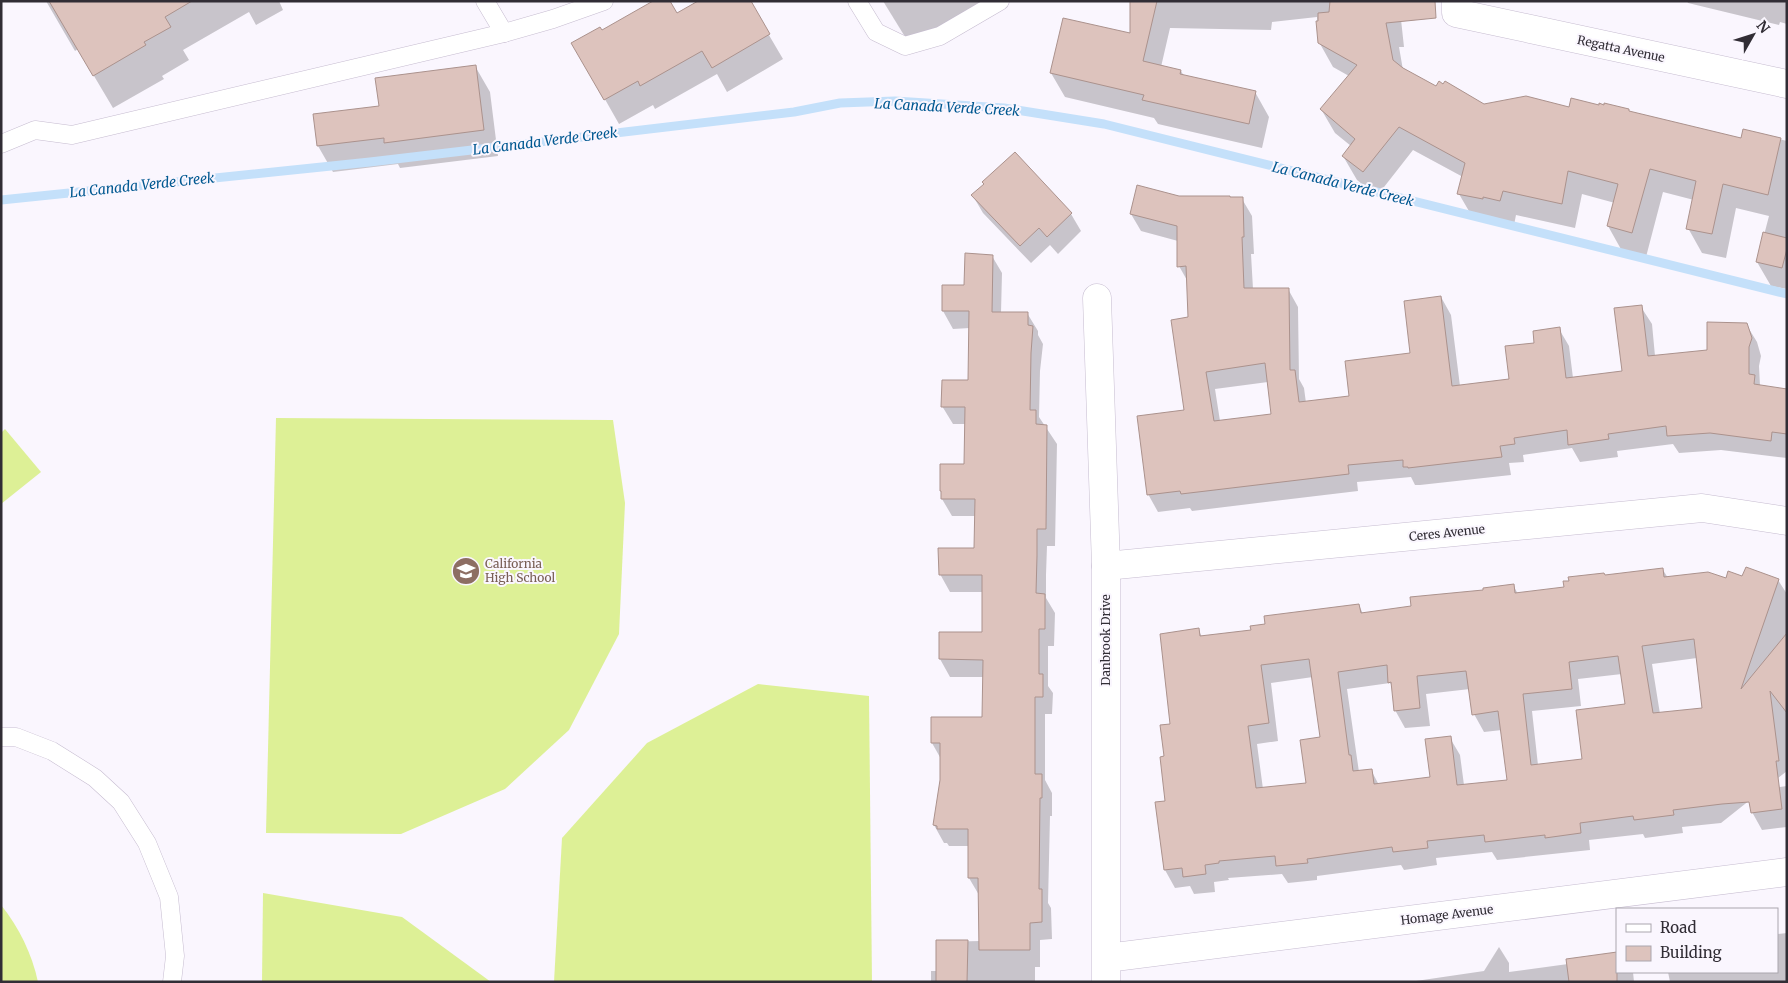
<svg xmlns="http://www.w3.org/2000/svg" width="1788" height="983" font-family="Merriweather,serif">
	<rect width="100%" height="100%" fill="#faf6fe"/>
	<g fill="#ddf096">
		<path d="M 276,418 L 613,420 L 625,503 L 619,634 L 569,730 L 505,789 L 401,834 L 266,833 Z"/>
		<path d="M 5,429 L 41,472 L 1,504 L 1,433 Z"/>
		<path d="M 758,684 L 869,696 L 872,982 L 554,982 L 562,838 L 647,743 Z"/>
		<path d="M 263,893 L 402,917 L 491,982 L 262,982 Z"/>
		<path d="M 1,905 C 19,927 32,954 38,982 L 1,982 Z"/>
	</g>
	<g fill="#0003" fill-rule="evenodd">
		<path d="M 46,1 L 279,1 L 283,10 L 256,25 L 249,12 L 183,50 L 189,60 L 162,76 L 164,79 L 113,108 L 78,49 L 75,51 Z"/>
		<path d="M 749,1 L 783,59 L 727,92 L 717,74 L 655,109 L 653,105 L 619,124 L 573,43 L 602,32 Z"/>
		<path d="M 883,1 L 1003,1 L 915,53 Z"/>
		<path d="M 1131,1 L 1399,1 L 1404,47 L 1399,47 L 1403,70 L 1436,88 L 1484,105 L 1569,109 L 1600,107 L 1628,110 L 1630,113 L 1742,140 L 1744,130 L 1787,141 L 1787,289 L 1771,286 L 1757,262 L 1769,216 L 1736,208 L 1726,258 L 1702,253 L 1688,228 L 1694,200 L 1663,192 L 1646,257 L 1622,251 L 1608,226 L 1615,203 L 1582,194 L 1575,228 L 1516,215 L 1514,225 L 1497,221 L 1496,223 L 1473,218 L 1459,194 L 1463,177 L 1413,150 L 1377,196 L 1357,180 L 1343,156 L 1351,146 L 1335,133 L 1321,109 L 1349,76 L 1333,67 L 1319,42 L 1317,17 L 1272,22 L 1271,30 L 1170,28 L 1161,67 L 1181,71 L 1184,76 L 1255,92 L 1269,117 L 1262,148 L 1158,124 L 1154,118 L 1065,97 L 1051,73 L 1131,35 Z"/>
		<path d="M 1687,1 L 1787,1 L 1787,24 L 1780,22 L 1779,25 L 1688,3 Z"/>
		<path d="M 475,66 L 490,92 L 498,156 L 400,168 L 398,164 L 333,172 L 318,146 L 314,115 L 380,107 Z"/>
		<path d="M 973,196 L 1071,214 L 1081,231 L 1058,254 L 1050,245 L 1031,263 L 983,213 Z"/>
		<path d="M 1178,198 L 1242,199 L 1252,216 L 1254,254 L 1251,254 L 1253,289 L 1288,289 L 1298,307 L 1299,379 L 1304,388 L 1306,403 L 1350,397 L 1411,354 L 1441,297 L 1451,315 L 1460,386 L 1510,380 L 1536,344 L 1559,329 L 1569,346 L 1573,378 L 1623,372 L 1641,307 L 1652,324 L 1655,356 L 1708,351 L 1746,324 L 1757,342 L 1761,356 L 1759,366 L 1760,386 L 1787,390 L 1787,458 L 1721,450 L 1679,453 L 1673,444 L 1617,451 L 1618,457 L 1580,462 L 1572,448 L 1523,455 L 1524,462 L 1509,463 L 1511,475 L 1420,485 L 1415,485 L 1411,477 L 1357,482 L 1358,491 L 1192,511 L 1190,508 L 1158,512 L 1148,494 L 1186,411 L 1189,319 L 1188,282 L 1179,266 L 1178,241 L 1141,231 L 1131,214 ZM 1268,382 L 1272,415 L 1220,421 L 1215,389 Z"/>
		<path d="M 992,256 L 1002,273 L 1001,313 L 1027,313 L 1038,331 L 1038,335 L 1043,344 L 1040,371 L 1039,417 L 1057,444 L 1055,546 L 1047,546 L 1046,575 L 1046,598 L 1055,613 L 1054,646 L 1048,646 L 1048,686 L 1053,693 L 1052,714 L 1045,714 L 1045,780 L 1052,793 L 1052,816 L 1050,816 L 1048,903 L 1051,908 L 1052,939 L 1040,940 L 1040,967 L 1035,967 L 1035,982 L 931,982 L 931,971 L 937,971 L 938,942 L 980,941 L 979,895 L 969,878 L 969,846 L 949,846 L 947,843 L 944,843 L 934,825 L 941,780 L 941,759 L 932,743 L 984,719 L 984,677 L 950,677 L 940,659 L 983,634 L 983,592 L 950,592 L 940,574 L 975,549 L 976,516 L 952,516 L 942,499 L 965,465 L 966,424 L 953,424 L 942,406 L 970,381 L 970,328 L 953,329 L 943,311 Z"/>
		<path d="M 1663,570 L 1668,578 L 1727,580 L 1743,578 L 1778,580 L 1787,594 L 1787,771 L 1764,789 L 1787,786 L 1787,827 L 1762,830 L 1752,812 L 1750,800 L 1721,823 L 1682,827 L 1683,833 L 1645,838 L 1643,834 L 1589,840 L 1590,850 L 1497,860 L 1492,852 L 1436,858 L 1437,865 L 1404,870 L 1401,865 L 1317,876 L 1317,880 L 1288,883 L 1282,874 L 1228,878 L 1229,880 L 1214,882 L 1215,892 L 1194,894 L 1190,886 L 1175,888 L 1165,870 L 1157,803 L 1166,802 L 1166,757 L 1171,725 L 1198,629 L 1202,637 L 1252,631 L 1359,605 L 1363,614 L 1413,607 L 1513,585 L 1518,594 L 1565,588 L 1605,577 ZM 1697,658 L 1704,709 L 1660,714 L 1652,664 ZM 1622,674 L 1627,705 L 1583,760 L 1538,765 L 1532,711 L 1581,706 L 1578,679 ZM 1313,677 L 1321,738 L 1307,784 L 1263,789 L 1257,744 L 1278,741 L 1271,683 ZM 1390,683 L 1393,687 L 1395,710 L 1405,728 L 1430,726 L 1426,694 L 1470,689 L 1474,714 L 1484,732 L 1502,730 L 1508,781 L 1464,785 L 1460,755 L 1450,738 L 1431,778 L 1379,785 L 1371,770 L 1359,772 L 1347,689 Z"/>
		<path d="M 1787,933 L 1787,982 L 1670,982 L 1668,972 L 1777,972 L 1777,934 Z"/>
		<path d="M 1499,947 L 1509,963 L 1509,972 L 1568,964 L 1617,972 L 1633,972 L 1634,982 L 1409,982 L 1484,971 Z"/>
	</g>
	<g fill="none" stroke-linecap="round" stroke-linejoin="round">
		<path stroke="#c4e0fa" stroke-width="9" d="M 1,200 L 370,162 L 794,112 L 840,103 L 895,101 L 1004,108 L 1104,124 L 1787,294"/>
	</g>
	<g fill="#ddc3bd" stroke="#ab928d" fill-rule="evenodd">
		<path d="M 49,1 L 192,1 L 165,17 L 171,27 L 144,42 L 146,45 L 93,76 Z"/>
		<path d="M 653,1 L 670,1 L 677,13 L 698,1 L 751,1 L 770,34 L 712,68 L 702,51 L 640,86 L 638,81 L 604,100 L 571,43 L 600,27 L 602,30 Z"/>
		<path d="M 1130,1 L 1157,1 L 1143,61 L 1181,70 L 1180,74 L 1256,91 L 1249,124 L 1142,100 L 1144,95 L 1050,73 L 1063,18 L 1130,33 Z"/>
		<path d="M 1330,1 L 1435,1 L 1436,18 L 1386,23 L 1393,60 L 1403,68 L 1436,86 L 1439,81 L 1443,84 L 1445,81 L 1484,104 L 1526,96 L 1569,107 L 1571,98 L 1599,105 L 1599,103 L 1604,105 L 1604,103 L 1629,109 L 1629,111 L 1741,138 L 1743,129 L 1781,138 L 1768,195 L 1723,184 L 1712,234 L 1686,229 L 1696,181 L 1650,169 L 1632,233 L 1607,226 L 1618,184 L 1568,171 L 1562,204 L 1503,191 L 1500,201 L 1483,197 L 1483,199 L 1457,194 L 1465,163 L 1399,127 L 1363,172 L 1342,156 L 1355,139 L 1320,109 L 1357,65 L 1318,43 L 1316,21 L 1318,21 L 1318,13 L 1329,12 Z"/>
		<path d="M 476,65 L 484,130 L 384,143 L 384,138 L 317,146 L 313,114 L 379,106 L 375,78 Z"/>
		<path d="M 1015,152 L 1072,213 L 1047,237 L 1039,228 L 1020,246 L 971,195 L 984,184 L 982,182 Z"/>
		<path d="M 1137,185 L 1179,196 L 1230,196 L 1230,197 L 1243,197 L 1244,237 L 1242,237 L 1244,288 L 1289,288 L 1290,370 L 1295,370 L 1299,402 L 1349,396 L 1345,361 L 1410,353 L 1404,301 L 1441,296 L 1452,386 L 1509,379 L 1505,346 L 1534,343 L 1533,331 L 1560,327 L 1566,378 L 1622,371 L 1614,308 L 1642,305 L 1648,356 L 1707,350 L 1707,322 L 1747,323 L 1752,338 L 1749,347 L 1749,374 L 1755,375 L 1754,384 L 1787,389 L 1787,434 L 1772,432 L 1771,441 L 1710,433 L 1667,436 L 1666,426 L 1608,434 L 1609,439 L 1568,445 L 1567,430 L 1514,438 L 1515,444 L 1500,446 L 1502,457 L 1408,468 L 1408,467 L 1403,467 L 1403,460 L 1348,465 L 1349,474 L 1181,494 L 1180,491 L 1147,495 L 1137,416 L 1184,410 L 1171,320 L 1188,317 L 1186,266 L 1177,267 L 1177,226 L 1130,214 ZM 1265,363 L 1271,414 L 1214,421 L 1206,372 Z"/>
		<path d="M 1763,232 L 1787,238 L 1787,249 L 1782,268 L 1756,262 Z"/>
		<path d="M 965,253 L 993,255 L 992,312 L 1028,312 L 1028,325 L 1033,326 L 1031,353 L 1030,410 L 1036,410 L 1036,424 L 1047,425 L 1046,529 L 1037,529 L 1037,556 L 1036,593 L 1045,594 L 1045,629 L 1039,629 L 1039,674 L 1043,674 L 1043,697 L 1035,697 L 1035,774 L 1042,774 L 1042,798 L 1040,798 L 1039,889 L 1042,889 L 1042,922 L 1030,923 L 1030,950 L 979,950 L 978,878 L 968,878 L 968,829 L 937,829 L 937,826 L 933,825 L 940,780 L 940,743 L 931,743 L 931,717 L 982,717 L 983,660 L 939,659 L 939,632 L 982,632 L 982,575 L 939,575 L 938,548 L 974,548 L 975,499 L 941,499 L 941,491 L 940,491 L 940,464 L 964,464 L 965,407 L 941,407 L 942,380 L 968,380 L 969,311 L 942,311 L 942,285 L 964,285 Z"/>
		<path d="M 1746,567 L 1779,579 L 1741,689 L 1787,633 L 1787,713 L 1770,691 L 1779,761 L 1776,761 L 1782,809 L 1751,813 L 1749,802 L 1722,804 L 1673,810 L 1674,815 L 1634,820 L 1633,816 L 1580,823 L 1581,833 L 1545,838 L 1545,835 L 1485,842 L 1484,835 L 1427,841 L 1428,848 L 1393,852 L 1392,847 L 1307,859 L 1308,863 L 1276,866 L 1275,856 L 1219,861 L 1219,863 L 1205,865 L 1206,874 L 1183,877 L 1182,868 L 1164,870 L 1155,802 L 1165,801 L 1160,757 L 1164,756 L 1160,725 L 1170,724 L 1160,634 L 1199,628 L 1200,636 L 1251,630 L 1250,626 L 1265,624 L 1264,616 L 1359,604 L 1361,613 L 1411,606 L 1410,597 L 1483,590 L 1483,588 L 1514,584 L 1515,593 L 1564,587 L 1563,581 L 1569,581 L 1568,577 L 1604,573 L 1605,575 L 1663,568 L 1664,577 L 1708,572 L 1726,578 L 1728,571 L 1742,576 ZM 1694,639 L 1702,708 L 1653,713 L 1642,646 ZM 1618,656 L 1625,704 L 1576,710 L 1582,759 L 1531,765 L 1523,694 L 1572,689 L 1569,662 ZM 1309,659 L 1320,737 L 1300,740 L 1306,783 L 1256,788 L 1248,726 L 1269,723 L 1261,665 ZM 1387,665 L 1388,683 L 1391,682 L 1394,711 L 1420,708 L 1417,676 L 1466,671 L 1472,715 L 1498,711 L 1507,780 L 1457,785 L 1451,736 L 1425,739 L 1430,777 L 1374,784 L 1372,769 L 1353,771 L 1351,755 L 1349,755 L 1338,672 Z"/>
		<path d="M 936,940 L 968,940 L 967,982 L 936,982 Z"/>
		<path d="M 1617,952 L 1617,982 L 1569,982 L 1566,959 Z"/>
	</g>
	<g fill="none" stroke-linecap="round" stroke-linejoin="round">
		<defs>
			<g id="lane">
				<path d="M 485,1 L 504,33"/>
				<path d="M 857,1 L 876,32 L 905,46 L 940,36 L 1000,1"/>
				<path d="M 1,144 L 35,130 L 72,135 L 504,33 L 553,19 L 604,1"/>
				<path d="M 1,737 L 16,737 L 52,751 L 95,778 L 121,802 L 147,843 L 169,897 L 175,956 L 172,982"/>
			</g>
			<g id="street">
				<path d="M 1456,1 L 1456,13 L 1787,84"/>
				<path d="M 1097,298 L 1106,566 L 1106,982"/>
				<path d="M 1106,566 L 1702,508 L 1787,521"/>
				<path d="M 1107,958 L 1787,872"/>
			</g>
		</defs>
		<use href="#lane" stroke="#c6bcd0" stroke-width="19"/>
		<use href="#street" stroke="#c6bcd0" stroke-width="29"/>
		<use href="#lane" stroke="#fff" stroke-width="18"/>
		<use href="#street" stroke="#fff" stroke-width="28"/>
	</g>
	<defs>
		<symbol id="school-disc" viewBox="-11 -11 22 22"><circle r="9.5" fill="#8d6e63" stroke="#faf6fe"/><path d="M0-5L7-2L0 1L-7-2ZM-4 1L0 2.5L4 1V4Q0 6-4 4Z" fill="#fff"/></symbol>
	</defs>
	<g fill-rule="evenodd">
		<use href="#school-disc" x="450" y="555" width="32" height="32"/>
	</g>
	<g text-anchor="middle" stroke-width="4" stroke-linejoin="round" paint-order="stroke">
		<g font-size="12" fill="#312d35" stroke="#faf6fe">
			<text transform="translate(1621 49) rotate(12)" y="4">Regatta Avenue</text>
			<text transform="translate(1447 533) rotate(-6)" y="4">Ceres Avenue</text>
			<text transform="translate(1106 640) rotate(-90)" y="4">Danbrook Drive</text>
			<text transform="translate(1447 915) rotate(-7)" y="4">Homage Avenue</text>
		</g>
		<g font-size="12" fill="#785e54" stroke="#faf6fe" text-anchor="start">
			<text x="485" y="568">California<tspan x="485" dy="14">High School</tspan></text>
		</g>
		<g font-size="14" font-style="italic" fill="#005891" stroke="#faf6fe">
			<text transform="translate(947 107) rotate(3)" y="5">La Canada Verde Creek</text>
			<text transform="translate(545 141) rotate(-7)" y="5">La Canada Verde Creek</text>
			<text transform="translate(1343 184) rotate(14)" y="5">La Canada Verde Creek</text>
			<text transform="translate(142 185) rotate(-6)" y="5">La Canada Verde Creek</text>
		</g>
	</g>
	<rect width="1788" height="983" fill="none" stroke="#312d35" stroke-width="5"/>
	<rect x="1616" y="908" width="162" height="65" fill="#faf6fe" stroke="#aaa6ae"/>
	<rect x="1626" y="924" width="25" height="8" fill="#ffffff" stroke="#aaa6ae"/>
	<text x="1660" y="933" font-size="15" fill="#312d35">Road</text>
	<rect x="1626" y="946" width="25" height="15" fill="#ddc3bd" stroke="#aaa6ae"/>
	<text x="1660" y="958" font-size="15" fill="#312d35">Building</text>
	<g transform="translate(1753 35) rotate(51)" stroke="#faf6fe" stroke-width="4" paint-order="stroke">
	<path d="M0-4L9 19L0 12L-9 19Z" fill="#312d35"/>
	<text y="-8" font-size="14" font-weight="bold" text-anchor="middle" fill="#312d35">N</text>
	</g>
</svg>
